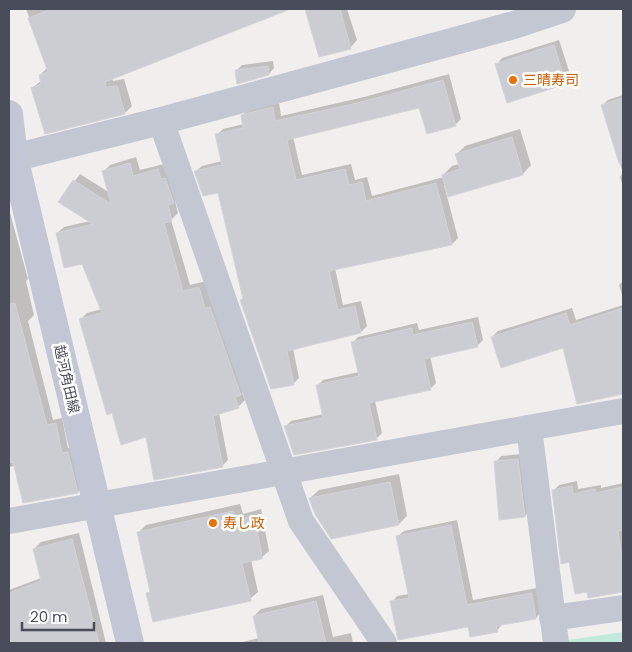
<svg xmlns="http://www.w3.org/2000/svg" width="632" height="652" font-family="Poppins,'Noto Sans JP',sans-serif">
	<rect width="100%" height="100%" fill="#f1efee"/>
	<path fill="#c1eadc" d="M 623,632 L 623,643 L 569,643 L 568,640 Z"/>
	<g fill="#0003">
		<path d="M 26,9 L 287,9 L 112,78 L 113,81 L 124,79 L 132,106 L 125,113 L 32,88 L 42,80 L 40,75 L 48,67 Z"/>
		<path d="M 307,9 L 347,9 L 357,40 L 350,48 L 319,56 Z"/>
		<path d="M 559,40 L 571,77 L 565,83 L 497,64 L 502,58 Z"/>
		<path d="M 273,61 L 274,68 L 269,74 L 236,71 L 242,65 Z"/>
		<path d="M 449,74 L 461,119 L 455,125 L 420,106 L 293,137 L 302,175 L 351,164 L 355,180 L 367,177 L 372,196 L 444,177 L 443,175 L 452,166 L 459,164 L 457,154 L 465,146 L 520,129 L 531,165 L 523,174 L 444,185 L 458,238 L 452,244 L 335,268 L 343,305 L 361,301 L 367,326 L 361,332 L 293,348 L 299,378 L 293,384 L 241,300 L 244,297 L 219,191 L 196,171 L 202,166 L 222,161 L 217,135 L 223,129 L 244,124 L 242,116 L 248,110 L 279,102 L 281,116 L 364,97 Z"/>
		<path d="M 623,95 L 623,187 L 620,177 L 623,173 L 602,106 L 608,100 Z"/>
		<path d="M 136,157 L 140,170 L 164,164 L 180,196 L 175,201 L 178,213 L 171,220 L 190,285 L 206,281 L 247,388 L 242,393 L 245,400 L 238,407 L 219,413 L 228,460 L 222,466 L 147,436 L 113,412 L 81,319 L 87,313 L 102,309 L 83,263 L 57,233 L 64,227 L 90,221 L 60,202 L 80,174 L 110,193 L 104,171 L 110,165 Z"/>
		<path d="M 9,209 L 28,279 L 26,281 L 34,315 L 28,321 L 53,420 L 62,418 L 68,448 L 74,446 L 84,486 L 78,492 L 15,466 L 9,467 Z"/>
		<path d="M 623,281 L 623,298 L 619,285 Z"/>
		<path d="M 623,305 L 623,392 L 577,403 L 564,346 L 492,337 L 498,331 L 572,308 L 576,320 Z"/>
		<path d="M 478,317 L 483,340 L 477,346 L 430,356 L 436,383 L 430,389 L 375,401 L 382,433 L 376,439 L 285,427 L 291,421 L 324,414 L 317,386 L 323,380 L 359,372 L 352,343 L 358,337 L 417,323 L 419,330 Z"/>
		<path d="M 523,454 L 530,510 L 525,516 L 496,462 L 501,456 Z"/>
		<path d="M 399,474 L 407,516 L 399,524 L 310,498 L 319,490 Z"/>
		<path d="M 577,481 L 578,489 L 601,485 L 601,488 L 623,483 L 623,591 L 589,596 L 553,491 L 559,485 Z"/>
		<path d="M 240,504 L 243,514 L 261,509 L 269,551 L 261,558 L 251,560 L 258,592 L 250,599 L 148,593 L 151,590 L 138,533 L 146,525 Z"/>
		<path d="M 457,520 L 473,600 L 537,588 L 541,612 L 536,618 L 502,624 L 497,631 L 469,626 L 392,602 L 397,596 L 409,594 L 398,536 L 404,531 Z"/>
		<path d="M 79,533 L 106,643 L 9,643 L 9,590 L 41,578 L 34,549 L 41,542 Z"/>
		<path d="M 323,595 L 333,637 L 351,633 L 353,643 L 238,643 L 259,638 L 254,616 L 261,609 Z"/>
	</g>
	<g fill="#cccdd2" stroke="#d3d3d9">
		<path d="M 52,9 L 287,9 L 288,10 L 105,82 L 106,87 L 117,86 L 125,114 L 45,134 L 31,88 L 41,84 L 39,75 L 48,72 L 28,18 Z"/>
		<path d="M 305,9 L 340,9 L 351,49 L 319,57 Z"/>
		<path d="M 554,45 L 566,84 L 507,103 L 495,64 Z"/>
		<path d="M 268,66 L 269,75 L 237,84 L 235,70 Z"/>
		<path d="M 443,80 L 456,126 L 427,134 L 419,108 L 287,140 L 296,180 L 345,169 L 349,185 L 362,182 L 366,201 L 436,183 L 452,245 L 329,271 L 338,310 L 355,306 L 361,333 L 287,351 L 294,385 L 271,389 L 240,300 L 243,299 L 218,193 L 203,196 L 194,171 L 222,165 L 215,134 L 243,128 L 241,115 L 273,107 L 275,121 L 357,103 Z"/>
		<path d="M 623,98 L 623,163 L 619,163 L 601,105 Z"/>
		<path d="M 512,137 L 523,175 L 448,197 L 442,175 L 460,169 L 455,154 Z"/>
		<path d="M 130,163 L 133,176 L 158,169 L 161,179 L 165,178 L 174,203 L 168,205 L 172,221 L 164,223 L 183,291 L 199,287 L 205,308 L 210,307 L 241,395 L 235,397 L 239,408 L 213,416 L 223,467 L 154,480 L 146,437 L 121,445 L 112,413 L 107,415 L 79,319 L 102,313 L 82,264 L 64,268 L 56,233 L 93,224 L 58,202 L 73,180 L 111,204 L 102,171 Z"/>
		<path d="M 15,303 L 47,425 L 56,423 L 62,453 L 68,452 L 78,493 L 23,503 L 13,462 L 9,463 L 9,304 Z"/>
		<path d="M 623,308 L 623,394 L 577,404 L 563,348 L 501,368 L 491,337 L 566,313 L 570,325 Z"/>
		<path d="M 472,322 L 478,347 L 424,359 L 431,390 L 369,403 L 377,440 L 294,455 L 284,426 L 323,418 L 316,385 L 359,376 L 351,342 L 412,328 L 413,335 Z"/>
		<path d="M 518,459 L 525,517 L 499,520 L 494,461 Z"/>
		<path d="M 390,482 L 399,525 L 331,539 L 315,514 L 309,498 Z"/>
		<path d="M 572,486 L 573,494 L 595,489 L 596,493 L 623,487 L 623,530 L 618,531 L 623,565 L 623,592 L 588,598 L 587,592 L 575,594 L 569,562 L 561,564 L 552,490 Z"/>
		<path d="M 233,511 L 235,521 L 254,515 L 261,550 L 262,559 L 242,563 L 251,601 L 153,622 L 146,593 L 150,592 L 137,532 Z"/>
		<path d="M 451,525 L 467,605 L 532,593 L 536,619 L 496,626 L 498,632 L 470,637 L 468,627 L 398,640 L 390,601 L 409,598 L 396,536 Z"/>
		<path d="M 72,539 L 99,643 L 9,643 L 9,593 L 41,581 L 33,549 Z"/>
		<path d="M 316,601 L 326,643 L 259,643 L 253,616 Z"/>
	</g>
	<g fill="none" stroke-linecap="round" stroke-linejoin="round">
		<g stroke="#c3c7d2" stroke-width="26">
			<path d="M 161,121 L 301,521 L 384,643"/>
			<path d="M 529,428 L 556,643"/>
			<path d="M 9,521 L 623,411"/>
			<path d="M 552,618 L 623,608"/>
		</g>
		<path stroke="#c3c7d2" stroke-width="28" d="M 9,159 L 161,121 L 514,25 L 562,9"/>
		<path stroke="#c3c7d5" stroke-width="28" d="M 9,114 L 14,157 L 130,643"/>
	</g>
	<g fill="#e8710a" stroke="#fff" stroke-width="2">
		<circle cx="513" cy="80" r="5"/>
		<circle cx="213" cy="523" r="5"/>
	</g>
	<g text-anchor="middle" stroke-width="5" stroke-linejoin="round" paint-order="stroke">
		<g font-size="14" fill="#c56008" stroke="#fff" text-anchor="start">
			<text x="523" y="85">三晴寿司</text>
			<text x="223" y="528">寿し政</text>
		</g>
		<g font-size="14" fill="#484d59" stroke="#fff">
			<text transform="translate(67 379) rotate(77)" y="5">越河角田線</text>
		</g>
	</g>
	<rect width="632" height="652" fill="none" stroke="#484d59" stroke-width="20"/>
	<path d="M22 622v8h72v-8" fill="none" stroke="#484d59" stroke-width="2.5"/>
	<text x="30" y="622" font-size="15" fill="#484d59" stroke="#ffffff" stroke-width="4" paint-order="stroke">20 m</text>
</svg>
